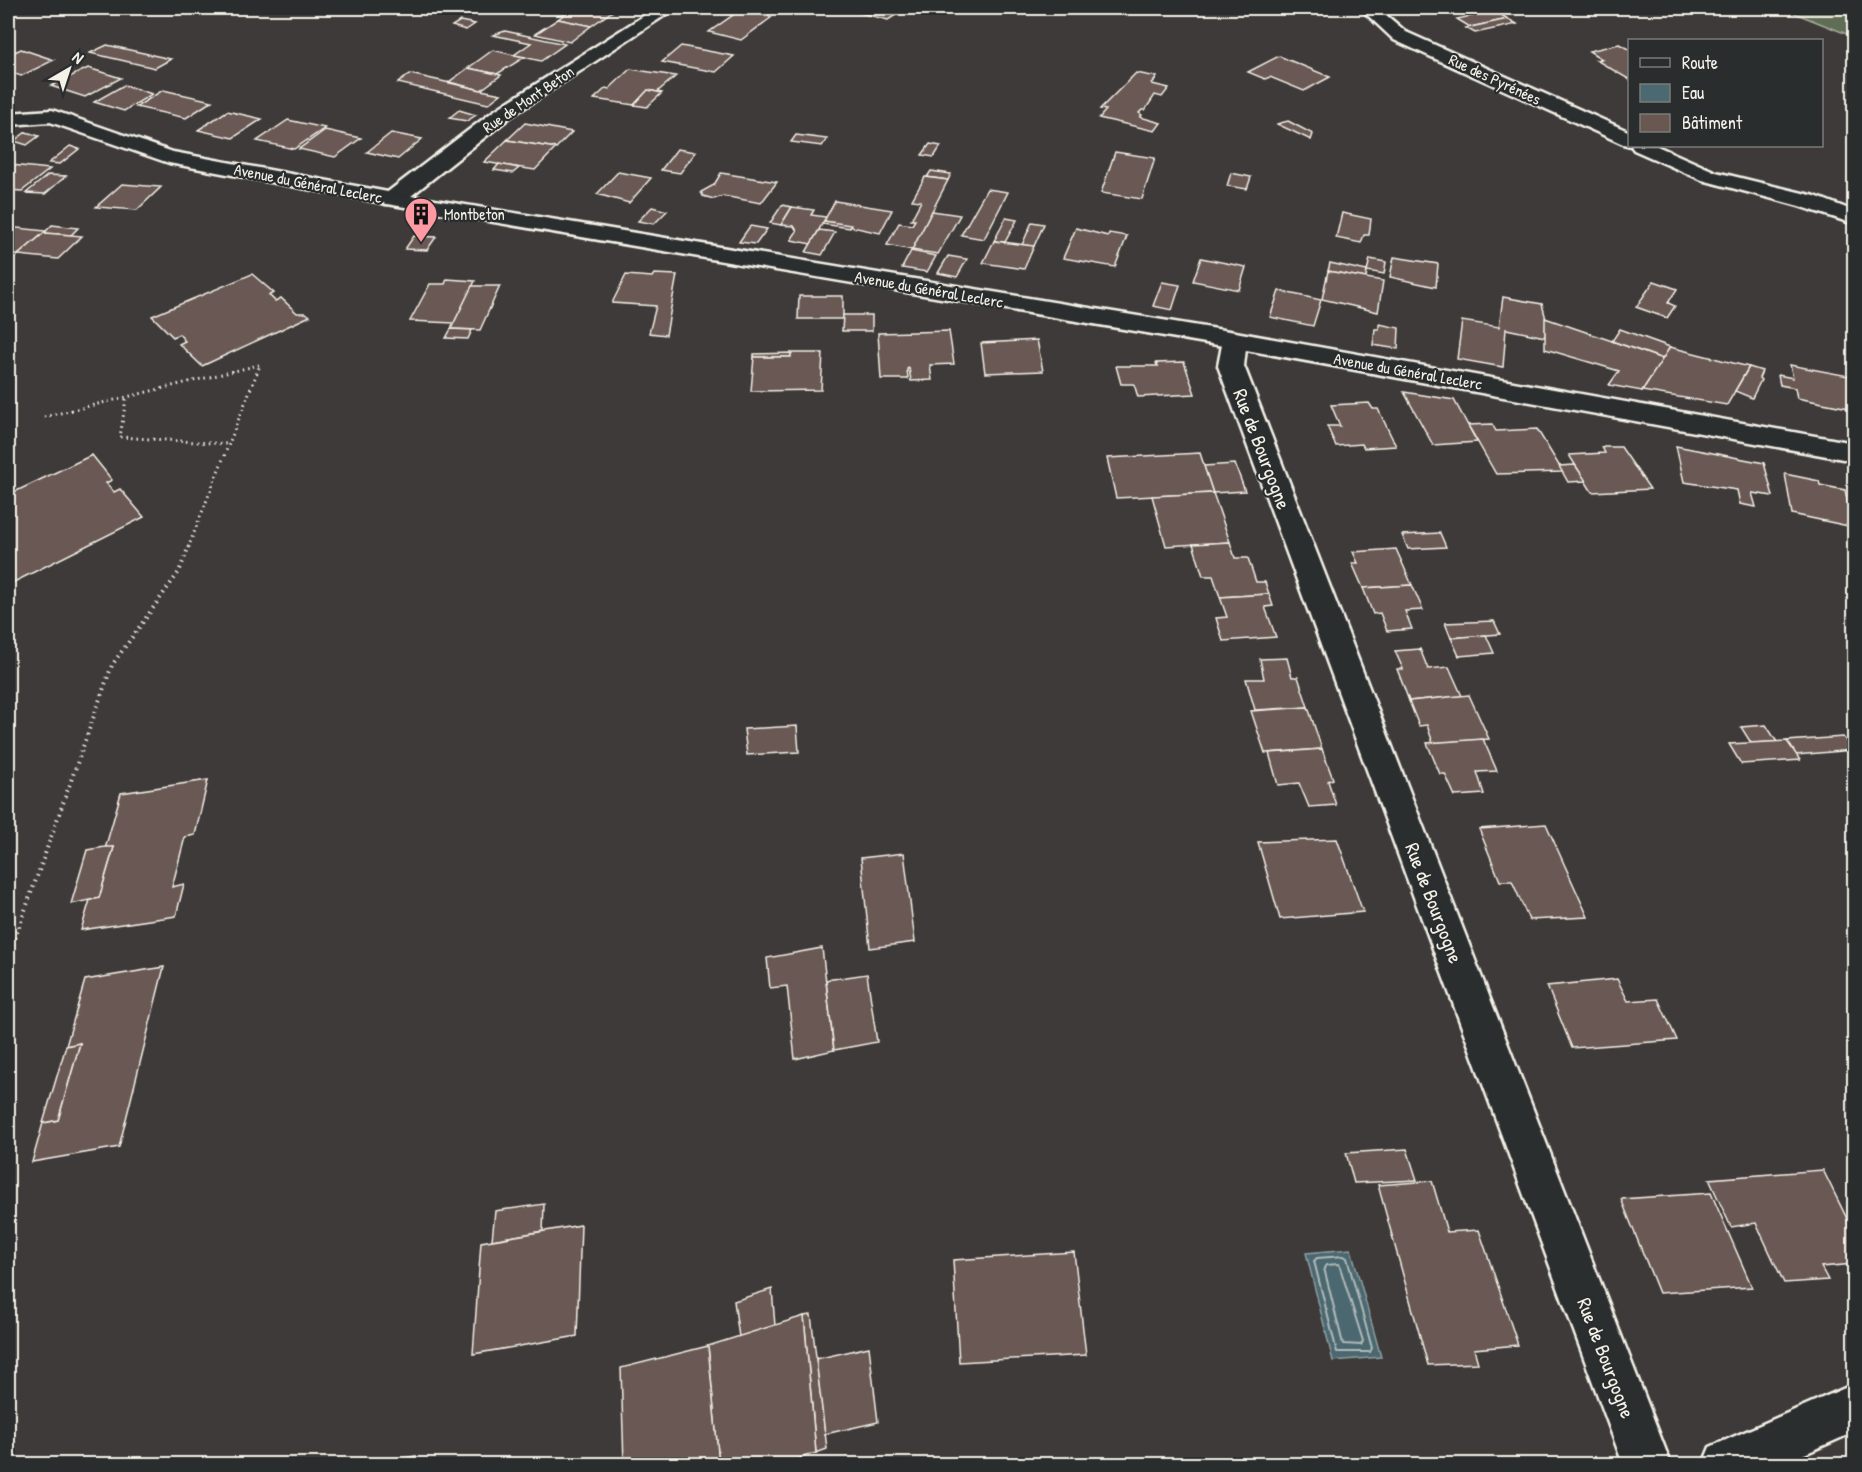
<svg xmlns="http://www.w3.org/2000/svg" width="1862" height="1472" font-family="'Patrick Hand',sans-serif">
	<rect width="100%" height="100%" fill="#3d3a39"/>
	<filter id="ink" filterUnits="userSpaceOnUse"><feTurbulence type="fractalNoise" baseFrequency=".0167" numOctaves="2"/><feDisplacementMap in="SourceGraphic" scale="12" xChannelSelector="R" yChannelSelector="G"/><feConvolveMatrix kernelMatrix="1 2 1 2 8 2 1 2 1" color-interpolation-filters="sRGB"/></filter>
	<g filter="url(#ink)">
		<path fill="#606d55" stroke="#aaaf9e" stroke-width="1.5" d="M 1782,8 L 1854,8 L 1854,37 Z"/>
		<path fill="#4c6871" stroke="#8f9fa1" stroke-width="1.5" d="M 1351,1249 L 1381,1357 L 1333,1361 L 1306,1253 Z"/>
		<g fill="none" stroke-linecap="round" stroke-linejoin="round">
			<g stroke="#b1bab8" stroke-width="2">
				<path d="M 1344,1256 L 1347,1258 L 1372,1348 L 1370,1352 L 1337,1352 L 1314,1261 L 1317,1258 Z"/>
				<path d="M 1339,1264 L 1363,1341 L 1361,1345 L 1343,1344 L 1324,1268 L 1326,1265 Z"/>
			</g>
		</g>
		<g fill="#695852" stroke="#f4f1e8" stroke-width="1.5">
			<path d="M 573,8 L 617,8 L 591,26 L 558,19 Z"/>
			<path d="M 867,8 L 880,8 L 899,13 L 888,20 L 860,13 Z"/>
			<path d="M 736,9 L 772,17 L 741,40 L 709,32 L 733,15 L 729,14 Z"/>
			<path d="M 1495,11 L 1508,19 L 1470,27 L 1457,19 Z"/>
			<path d="M 558,19 L 591,26 L 570,42 L 535,34 Z"/>
			<path d="M 1508,19 L 1517,24 L 1475,33 L 1466,28 Z"/>
			<path d="M 460,21 L 475,24 L 466,30 L 452,26 Z"/>
			<path d="M 505,31 L 519,34 L 565,44 L 541,61 L 514,55 L 531,43 L 493,35 Z"/>
			<path d="M 1619,44 L 1630,50 L 1630,80 L 1596,60 L 1602,59 L 1589,51 Z"/>
			<path d="M 107,45 L 157,56 L 171,59 L 155,68 L 90,53 Z"/>
			<path d="M 681,46 L 734,56 L 716,72 L 662,62 Z"/>
			<path d="M 21,49 L 54,60 L 21,76 L 8,71 L 8,55 Z"/>
			<path d="M 493,50 L 514,55 L 525,57 L 497,74 L 468,68 Z"/>
			<path d="M 1279,56 L 1330,77 L 1304,91 L 1270,77 L 1265,79 L 1248,72 Z"/>
			<path d="M 88,68 L 121,78 L 85,97 L 51,86 Z"/>
			<path d="M 468,68 L 497,74 L 501,75 L 481,90 L 449,82 Z"/>
			<path d="M 630,69 L 676,76 L 657,92 L 648,90 L 634,105 L 594,99 L 606,88 L 609,89 Z"/>
			<path d="M 1136,73 L 1157,77 L 1152,84 L 1169,88 L 1162,97 L 1155,95 L 1145,110 L 1142,110 L 1139,113 L 1142,115 L 1140,117 L 1161,123 L 1155,131 L 1099,118 L 1106,110 L 1100,109 Z"/>
			<path d="M 410,74 L 481,90 L 501,94 L 488,104 L 398,83 Z"/>
			<path d="M 124,85 L 152,94 L 124,111 L 94,102 Z"/>
			<path d="M 163,90 L 212,101 L 186,118 L 136,107 Z"/>
			<path d="M 648,90 L 662,93 L 647,107 L 634,105 Z"/>
			<path d="M 459,110 L 476,115 L 467,121 L 449,118 Z"/>
			<path d="M 227,111 L 262,119 L 233,138 L 198,130 Z"/>
			<path d="M 288,120 L 325,128 L 294,149 L 257,141 Z"/>
			<path d="M 1288,121 L 1313,134 L 1311,140 L 1277,124 Z"/>
			<path d="M 525,123 L 572,132 L 556,148 L 507,140 Z"/>
			<path d="M 325,130 L 361,138 L 335,157 L 299,149 Z"/>
			<path d="M 26,132 L 39,136 L 27,145 L 14,141 Z"/>
			<path d="M 391,133 L 422,139 L 398,159 L 367,152 Z"/>
			<path d="M 796,135 L 827,139 L 822,146 L 791,142 Z"/>
			<path d="M 507,140 L 556,148 L 535,170 L 484,162 Z"/>
			<path d="M 930,144 L 941,146 L 934,157 L 922,155 Z"/>
			<path d="M 70,146 L 79,149 L 60,164 L 49,163 Z"/>
			<path d="M 677,149 L 696,152 L 680,173 L 661,170 Z"/>
			<path d="M 1115,152 L 1155,158 L 1142,199 L 1101,193 Z"/>
			<path d="M 499,164 L 519,168 L 513,173 L 494,170 Z"/>
			<path d="M 11,165 L 50,169 L 22,191 L 8,190 L 8,168 Z"/>
			<path d="M 931,171 L 951,174 L 948,180 L 927,177 Z"/>
			<path d="M 618,172 L 651,178 L 629,203 L 597,194 Z"/>
			<path d="M 721,173 L 777,182 L 761,203 L 723,196 L 714,199 L 703,196 L 701,192 L 714,185 Z"/>
			<path d="M 1231,173 L 1251,177 L 1247,189 L 1227,186 Z"/>
			<path d="M 48,175 L 66,176 L 45,194 L 26,193 Z"/>
			<path d="M 925,177 L 948,180 L 912,250 L 887,245 L 899,223 L 912,225 L 915,220 L 911,220 L 921,201 L 912,200 Z"/>
			<path d="M 122,184 L 161,187 L 137,210 L 96,207 Z"/>
			<path d="M 987,189 L 1008,192 L 984,239 L 961,235 Z"/>
			<path d="M 835,201 L 892,210 L 880,233 L 824,221 Z"/>
			<path d="M 782,205 L 792,207 L 781,225 L 770,223 Z"/>
			<path d="M 652,207 L 667,211 L 654,224 L 638,221 Z"/>
			<path d="M 792,207 L 814,210 L 811,215 L 826,217 L 811,244 L 791,240 L 797,231 L 794,226 L 781,225 Z"/>
			<path d="M 932,211 L 960,215 L 938,254 L 912,250 Z"/>
			<path d="M 1342,213 L 1371,219 L 1369,235 L 1364,235 L 1361,243 L 1336,238 Z"/>
			<path d="M 1006,218 L 1017,220 L 1005,242 L 994,241 Z"/>
			<path d="M 824,221 L 851,225 L 850,228 L 822,224 Z"/>
			<path d="M 1032,222 L 1044,224 L 1034,246 L 1022,245 Z"/>
			<path d="M 52,225 L 78,228 L 71,235 L 44,233 Z"/>
			<path d="M 750,226 L 767,229 L 756,244 L 739,242 Z"/>
			<path d="M 8,228 L 8,227 L 46,231 L 9,263 Z"/>
			<path d="M 1076,228 L 1108,236 L 1109,233 L 1127,236 L 1115,267 L 1063,258 Z"/>
			<path d="M 819,230 L 835,232 L 822,255 L 806,252 Z"/>
			<path d="M 44,233 L 71,235 L 82,236 L 58,259 L 18,255 Z"/>
			<path d="M 414,236 L 436,237 L 427,250 L 405,249 Z"/>
			<path d="M 994,241 L 1034,246 L 1024,269 L 983,263 Z"/>
			<path d="M 911,251 L 936,256 L 927,272 L 902,268 Z"/>
			<path d="M 948,256 L 967,259 L 957,277 L 938,273 Z"/>
			<path d="M 1394,257 L 1438,264 L 1436,287 L 1390,277 Z"/>
			<path d="M 1201,258 L 1246,267 L 1239,290 L 1193,281 Z"/>
			<path d="M 1370,259 L 1386,262 L 1384,274 L 1367,271 Z"/>
			<path d="M 1330,263 L 1367,271 L 1366,278 L 1328,271 Z"/>
			<path d="M 1328,271 L 1383,281 L 1378,312 L 1322,299 Z"/>
			<path d="M 252,274 L 274,293 L 269,295 L 275,301 L 281,298 L 297,313 L 306,313 L 310,316 L 202,366 L 179,344 L 185,341 L 179,334 L 173,337 L 152,316 Z"/>
			<path d="M 654,274 L 677,275 L 666,335 L 649,333 L 656,306 L 612,303 L 626,275 L 652,277 Z"/>
			<path d="M 447,279 L 475,281 L 454,323 L 410,321 L 430,284 L 445,284 Z"/>
			<path d="M 1654,281 L 1677,289 L 1668,303 L 1675,306 L 1667,318 L 1636,307 Z"/>
			<path d="M 1162,282 L 1180,285 L 1172,310 L 1153,306 Z"/>
			<path d="M 472,286 L 500,286 L 480,330 L 451,329 Z"/>
			<path d="M 1279,291 L 1321,300 L 1313,326 L 1270,317 Z"/>
			<path d="M 799,296 L 843,296 L 843,319 L 798,319 Z"/>
			<path d="M 1503,297 L 1542,304 L 1546,319 L 1545,337 L 1506,329 L 1503,367 L 1457,359 L 1462,321 L 1499,327 Z"/>
			<path d="M 843,315 L 872,315 L 872,331 L 842,331 Z"/>
			<path d="M 1545,318 L 1612,341 L 1663,359 L 1642,391 L 1609,385 L 1619,371 L 1545,349 Z"/>
			<path d="M 1379,324 L 1399,328 L 1398,349 L 1373,345 L 1375,329 L 1379,329 Z"/>
			<path d="M 451,329 L 472,330 L 468,339 L 446,338 Z"/>
			<path d="M 1620,329 L 1670,347 L 1663,359 L 1612,341 Z"/>
			<path d="M 949,331 L 954,364 L 930,365 L 932,380 L 911,381 L 909,368 L 907,369 L 908,379 L 881,379 L 878,333 Z"/>
			<path d="M 1037,340 L 1043,371 L 985,373 L 981,343 Z"/>
			<path d="M 1670,347 L 1749,367 L 1727,405 L 1642,391 Z"/>
			<path d="M 791,353 L 791,357 L 754,357 L 754,354 Z"/>
			<path d="M 791,353 L 823,353 L 821,390 L 751,391 L 754,357 L 791,357 Z"/>
			<path d="M 1184,362 L 1195,394 L 1138,397 L 1134,384 L 1121,384 L 1116,366 L 1158,366 L 1156,363 Z"/>
			<path d="M 1790,365 L 1854,377 L 1854,409 L 1797,398 L 1795,388 L 1780,385 L 1778,375 L 1793,378 Z"/>
			<path d="M 1749,367 L 1762,371 L 1759,378 L 1761,380 L 1752,398 L 1735,391 Z"/>
			<path d="M 1404,392 L 1454,400 L 1477,442 L 1433,445 Z"/>
			<path d="M 1369,403 L 1373,409 L 1378,409 L 1396,446 L 1364,448 L 1362,444 L 1336,446 L 1327,426 L 1340,426 L 1331,405 Z"/>
			<path d="M 1492,424 L 1496,431 L 1537,429 L 1563,472 L 1496,474 L 1468,425 Z"/>
			<path d="M 1676,446 L 1764,463 L 1773,496 L 1752,493 L 1756,507 L 1740,504 L 1737,490 L 1684,482 Z"/>
			<path d="M 1602,447 L 1621,447 L 1650,489 L 1592,492 L 1569,455 L 1605,453 Z"/>
			<path d="M 1200,453 L 1213,493 L 1116,498 L 1107,458 Z"/>
			<path d="M 92,455 L 112,480 L 106,483 L 114,492 L 120,489 L 144,517 L 12,583 L 8,576 L 8,495 Z"/>
			<path d="M 1235,464 L 1245,491 L 1213,493 L 1204,466 Z"/>
			<path d="M 1575,465 L 1586,481 L 1568,482 L 1559,466 Z"/>
			<path d="M 1785,474 L 1819,481 L 1820,485 L 1845,490 L 1853,527 L 1792,514 Z"/>
			<path d="M 1213,493 L 1230,542 L 1166,546 L 1152,496 Z"/>
			<path d="M 1440,533 L 1446,547 L 1408,549 L 1402,535 Z"/>
			<path d="M 1230,542 L 1235,558 L 1248,558 L 1256,582 L 1265,582 L 1269,594 L 1220,597 L 1213,576 L 1203,576 L 1193,544 Z"/>
			<path d="M 1396,549 L 1412,585 L 1363,588 L 1352,563 L 1358,563 L 1353,552 Z"/>
			<path d="M 1412,585 L 1423,610 L 1405,611 L 1412,629 L 1387,631 L 1380,613 L 1373,614 L 1363,588 Z"/>
			<path d="M 1269,594 L 1273,606 L 1265,607 L 1276,637 L 1223,641 L 1216,618 L 1227,617 L 1220,597 Z"/>
			<path d="M 1494,621 L 1500,634 L 1451,638 L 1445,623 Z"/>
			<path d="M 1486,635 L 1494,653 L 1459,656 L 1451,638 Z"/>
			<path d="M 1420,649 L 1428,669 L 1449,667 L 1462,696 L 1409,701 L 1397,669 L 1403,669 L 1395,651 Z"/>
			<path d="M 1287,658 L 1292,677 L 1298,677 L 1308,707 L 1255,710 L 1246,679 L 1264,679 L 1260,659 Z"/>
			<path d="M 1469,695 L 1489,739 L 1433,743 L 1427,725 L 1419,726 L 1409,701 Z"/>
			<path d="M 1308,707 L 1322,749 L 1265,753 L 1251,711 Z"/>
			<path d="M 1766,725 L 1777,742 L 1751,743 L 1741,727 Z"/>
			<path d="M 797,726 L 799,752 L 747,755 L 744,729 Z"/>
			<path d="M 1843,737 L 1853,750 L 1796,755 L 1787,741 Z"/>
			<path d="M 1483,739 L 1497,771 L 1477,772 L 1484,794 L 1455,796 L 1445,774 L 1440,774 L 1427,743 Z"/>
			<path d="M 1787,741 L 1800,760 L 1741,764 L 1729,744 Z"/>
			<path d="M 1322,749 L 1333,779 L 1328,781 L 1336,805 L 1309,807 L 1299,783 L 1278,785 L 1269,753 Z"/>
			<path d="M 208,780 L 195,835 L 185,837 L 172,887 L 184,884 L 176,916 L 81,930 L 90,900 L 99,898 L 114,847 L 105,849 L 121,793 Z"/>
			<path d="M 1546,824 L 1588,917 L 1529,920 L 1512,881 L 1500,881 L 1479,829 Z"/>
			<path d="M 1337,839 L 1363,912 L 1280,919 L 1258,842 Z"/>
			<path d="M 105,847 L 114,847 L 99,898 L 71,904 L 87,850 Z"/>
			<path d="M 904,853 L 915,942 L 870,948 L 861,858 Z"/>
			<path d="M 822,948 L 834,1050 L 795,1059 L 787,986 L 770,988 L 767,958 Z"/>
			<path d="M 164,967 L 119,1147 L 32,1162 L 43,1123 L 58,1120 L 80,1043 L 66,1046 L 85,980 Z"/>
			<path d="M 867,974 L 877,1042 L 834,1050 L 826,980 Z"/>
			<path d="M 1617,979 L 1628,1001 L 1658,999 L 1677,1040 L 1572,1048 L 1547,986 Z"/>
			<path d="M 80,1043 L 58,1120 L 43,1123 L 66,1046 Z"/>
			<path d="M 1407,1149 L 1417,1180 L 1354,1183 L 1346,1153 Z"/>
			<path d="M 1823,1170 L 1854,1233 L 1854,1264 L 1821,1267 L 1828,1280 L 1784,1283 L 1756,1223 L 1731,1227 L 1709,1179 Z"/>
			<path d="M 1432,1181 L 1447,1232 L 1479,1230 L 1518,1345 L 1474,1349 L 1478,1363 L 1428,1365 L 1378,1185 Z"/>
			<path d="M 1711,1193 L 1752,1287 L 1659,1293 L 1621,1199 Z"/>
			<path d="M 544,1204 L 543,1231 L 492,1240 L 495,1211 Z"/>
			<path d="M 581,1225 L 577,1336 L 473,1354 L 481,1242 Z"/>
			<path d="M 1074,1252 L 1086,1355 L 959,1362 L 953,1260 Z"/>
			<path d="M 772,1289 L 775,1326 L 739,1337 L 734,1301 Z"/>
			<path d="M 811,1315 L 827,1449 L 816,1453 L 804,1316 Z"/>
			<path d="M 804,1316 L 816,1453 L 781,1464 L 719,1464 L 708,1346 Z"/>
			<path d="M 708,1346 L 719,1464 L 624,1464 L 621,1368 Z"/>
			<path d="M 869,1347 L 878,1422 L 825,1434 L 816,1359 Z"/>
			<path d="M 416,1456 L 415,1464 L 369,1464 Z"/>
		</g>
		<g fill="none" stroke-linecap="round" stroke-linejoin="round">
			<defs>
				<g id="street">
					<path d="M 656,8 L 676,8 L 509,118 L 401,204 L 385,204 L 382,199 L 385,194 L 495,110 Z"/>
					<path d="M 1360,8 L 1378,8 L 1406,32 L 1630,132 L 1630,146 L 1657,146 L 1716,172 L 1815,196 L 1854,211 L 1854,224 L 1799,206 L 1702,180 L 1634,150 L 1631,146 L 1623,144 L 1394,40 Z"/>
					<path d="M 1235,332 L 1244,335 L 1247,340 L 1244,366 L 1671,1464 L 1623,1464 L 1218,366 L 1223,340 L 1226,335 Z"/>
				</g>
				<g id="secondary">
					<path d="M 52,110 L 173,152 L 393,193 L 1235,332 L 1854,443 L 1854,461 L 1235,348 L 393,205 L 169,163 L 50,122 L 8,125 L 8,113 Z"/>
					<path d="M 1854,1384 L 1854,1432 L 1782,1464 L 1703,1464 L 1710,1447 Z"/>
				</g>
			</defs>
			<use href="#street" stroke="#f4f1e8" stroke-width="5"/>
			<use href="#secondary" stroke="#f4f1e8" stroke-width="5"/>
			<g stroke="#f4f1e8" stroke-width="3" stroke-dasharray="1.5 4" stroke-linecap="butt">
				<path d="M 126,399 L 120,437 L 227,444"/>
				<path d="M 44,417 L 259,365"/>
				<path d="M 188,548 L 260,365"/>
			</g>
			<path stroke="#f4f1e8" stroke-width="4" stroke-dasharray="1.5 4.5" stroke-linecap="butt" d="M 11,950 L 112,665 L 179,572 L 189,546"/>
			<path stroke="#f4f1e8" stroke-width="4.5" stroke-dasharray="2 6" stroke-linecap="butt" d="M 8,958 L 11,948"/>
			<use href="#street" fill="#2a2d2e" fill-rule="evenodd"/>
			<use href="#secondary" fill="#2a2d2e" fill-rule="evenodd"/>
		</g>
	</g>
	<defs>
		<symbol id="building-pin" viewBox="-11 -11 22 30"><path d="M0 17L-7.5 6A9.5 9.5 0 1 1 7.5 6Z" fill="#ff9aa2" stroke="#2a2d2e"/><path d="M-4-6H4V6H1V3H-1V6H-4ZM-2.5-4.3h1.7v1.8h-1.7ZM.8-4.3h1.7v1.8H.8ZM-2.5-1h1.7V.8h-1.7ZM.8-1h1.7V.8H.8Z" fill="#111"/></symbol>
	</defs>
	<g fill-rule="evenodd">
		<use href="#building-pin" x="402" y="195" width="38" height="52"/>
	</g>
	<g text-anchor="middle" stroke-width="4.5" stroke-linejoin="round" paint-order="stroke">
		<g font-size="16" fill="#f4f1e8" stroke="#2a2d2e">
			<text transform="translate(1495 79) rotate(25)" y="6">Rue des Pyrénées</text>
			<text transform="translate(528 99) rotate(-34)" y="6">Rue de Mont Beton</text>
			<text transform="translate(308 183) rotate(11)" y="6">Avenue du Général Leclerc</text>
			<text transform="translate(929 289) rotate(10)" y="6">Avenue du Général Leclerc</text>
			<text transform="translate(1408 371) rotate(10)" y="6">Avenue du Général Leclerc</text>
		</g>
		<g font-size="16" fill="#f4f1e8" stroke="#2a2d2e" text-anchor="start">
			<text x="444" y="220">Montbeton</text>
		</g>
		<g font-size="20" fill="#f4f1e8" stroke="#2a2d2e">
			<text transform="translate(1262 449) rotate(69)" y="7">Rue de Bourgogne</text>
			<text transform="translate(1434 903) rotate(69)" y="7">Rue de Bourgogne</text>
			<text transform="translate(1606 1358) rotate(69)" y="7">Rue de Bourgogne</text>
		</g>
	</g>
	<rect width="1862" height="1472" fill="none" stroke="#2a2d2e" stroke-width="30"/>
	<rect x="15" y="15" width="1832" height="1442" fill="none" stroke="#f4f1e8" stroke-width="2" filter="url(#ink)"/>
	<rect x="1628" y="39" width="195" height="108" fill="#2a2d2e" stroke="#7b7b78" stroke-width="1.5"/>
	<rect x="1640" y="58" width="30" height="9" fill="#2a2d2e" stroke="#7b7b78" stroke-width="1.5"/>
	<text x="1682" y="69" font-size="18" fill="#f4f1e8">Route</text>
	<rect x="1640" y="84" width="30" height="18" fill="#4c6871" stroke="#7b7b78" stroke-width="1.5"/>
	<text x="1682" y="99" font-size="18" fill="#f4f1e8">Eau</text>
	<rect x="1640" y="114" width="30" height="18" fill="#695852" stroke="#7b7b78" stroke-width="1.5"/>
	<text x="1682" y="129" font-size="18" fill="#f4f1e8">Bâtiment</text>
	<g transform="translate(69 69) rotate(39)" stroke="#2a2d2e" stroke-width="4.5" paint-order="stroke">
	<path d="M0-4.5L10 22L0 15L-10 22Z" fill="#f4f1e8"/>
	<text y="-9" font-size="16" font-weight="bold" text-anchor="middle" fill="#f4f1e8">N</text>
	</g>
</svg>
